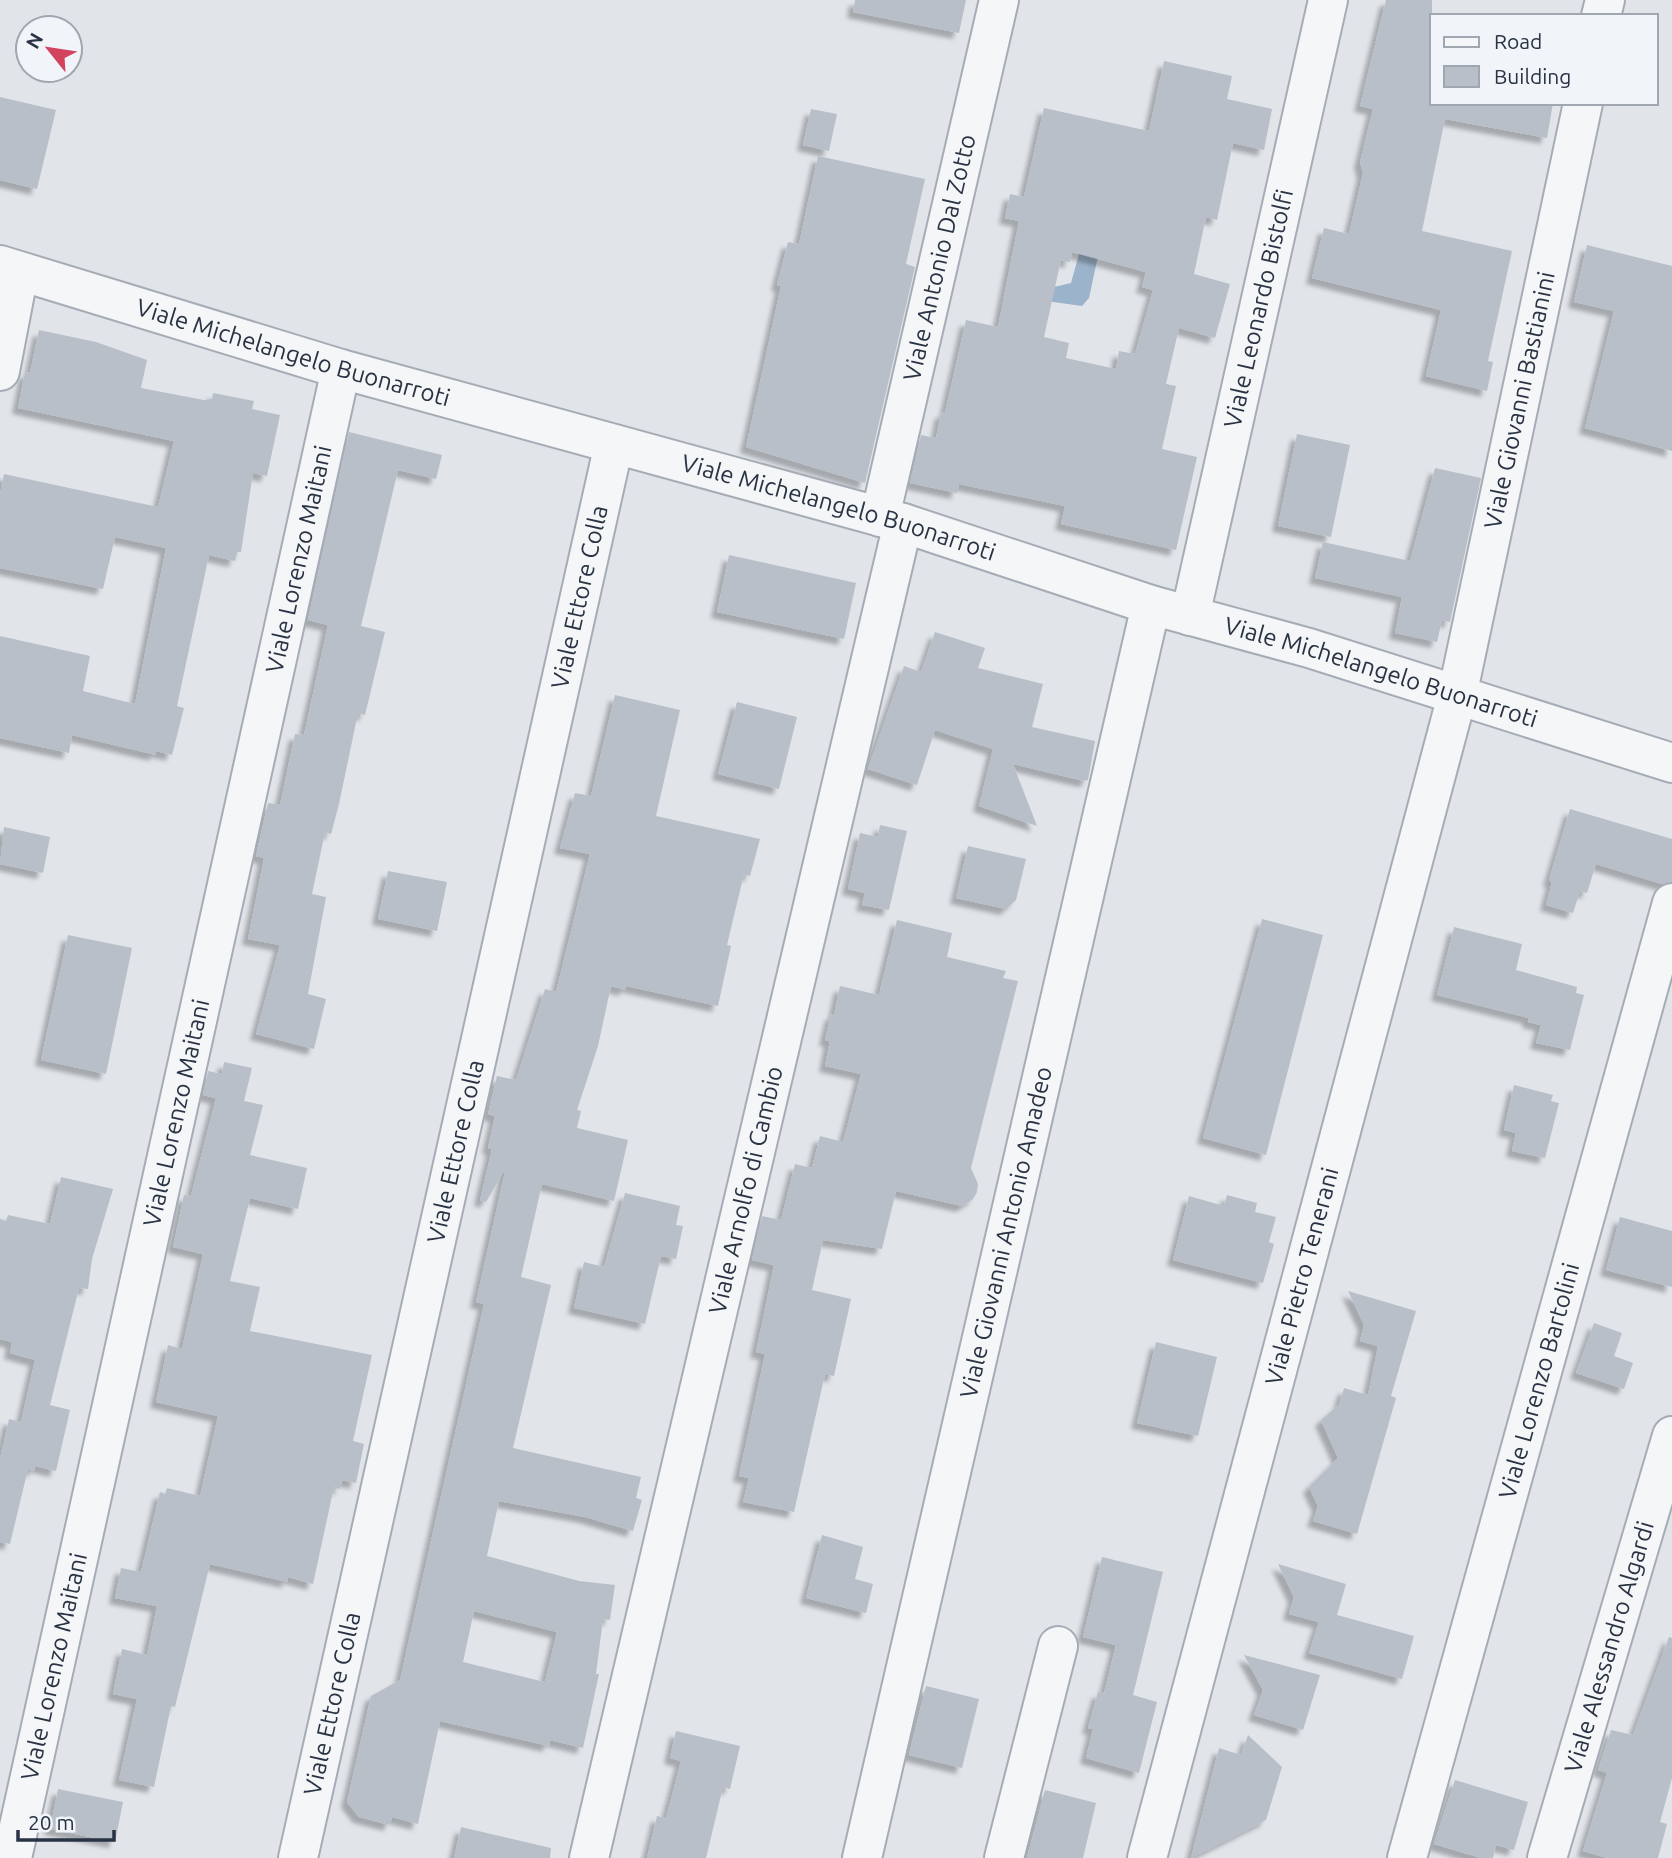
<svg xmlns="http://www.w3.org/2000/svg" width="1672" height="1858" font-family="Ubuntu,sans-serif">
	<defs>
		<filter id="shadow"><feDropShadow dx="-6" dy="6" stdDeviation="2" flood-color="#0004"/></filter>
	</defs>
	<rect width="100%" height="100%" fill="#e1e5ea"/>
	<path fill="#9cb4cb" d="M 1079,254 L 1098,256 L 1089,298 L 1082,306 L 1046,301 L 1050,288 L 1071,283 Z"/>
	<g fill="#b8bfc8" fill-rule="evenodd" filter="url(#shadow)">
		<path d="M 855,0 L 966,0 L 959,33 L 853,12 Z"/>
		<path d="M 1386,0 L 1432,0 L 1432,103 L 1553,103 L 1547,138 L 1445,119 L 1422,231 L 1512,251 L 1488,361 L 1493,362 L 1487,391 L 1426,376 L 1441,310 L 1312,278 L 1324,228 L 1349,234 L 1363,173 L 1360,162 L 1373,109 L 1360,106 Z"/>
		<path d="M 1164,61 L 1232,76 L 1227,99 L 1272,109 L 1264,150 L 1233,143 L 1217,220 L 1206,217 L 1194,274 L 1230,284 L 1215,338 L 1179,328 L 1166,384 L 1176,386 L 1162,449 L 1197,457 L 1176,550 L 1061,524 L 1065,506 L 959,484 L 957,493 L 910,483 L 921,435 L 936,438 L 941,412 L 945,413 L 966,320 L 998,327 L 1019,221 L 1005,218 L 1010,194 L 1024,197 L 1044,108 L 1149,131 ZM 1072,252 L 1146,272 L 1142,287 L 1153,290 L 1135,354 L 1119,351 L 1116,369 L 1066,358 L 1069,343 L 1044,337 L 1061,260 L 1070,262 Z"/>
		<path d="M 0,97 L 56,110 L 37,189 L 0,180 Z"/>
		<path d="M 811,109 L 837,114 L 829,151 L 803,145 Z"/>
		<path d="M 818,156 L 925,179 L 906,264 L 915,267 L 865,483 L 746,447 L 781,286 L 777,285 L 788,242 L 799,244 Z"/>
		<path d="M 1587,245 L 1672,266 L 1672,451 L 1585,428 L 1614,311 L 1574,302 Z"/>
		<path d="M 39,330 L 96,342 L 147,360 L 141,388 L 204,400 L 212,399 L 213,393 L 254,401 L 252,409 L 280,415 L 267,476 L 253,473 L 241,552 L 237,552 L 235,561 L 209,555 L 177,706 L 184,708 L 172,755 L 156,751 L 156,755 L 72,735 L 69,753 L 0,738 L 0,636 L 90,656 L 83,691 L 135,704 L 166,548 L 115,537 L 103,589 L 0,568 L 0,494 L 4,474 L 158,507 L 174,441 L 18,408 L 25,372 L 30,373 Z"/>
		<path d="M 349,432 L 442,455 L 436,479 L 398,470 L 361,626 L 385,632 L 365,715 L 358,713 L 339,804 L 331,834 L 325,832 L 312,894 L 326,897 L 308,994 L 326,999 L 314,1049 L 256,1034 L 280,945 L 248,939 L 264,858 L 256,856 L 268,803 L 280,805 L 295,734 L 304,735 L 328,625 L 308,620 Z"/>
		<path d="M 1297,434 L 1350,445 L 1331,537 L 1278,526 Z"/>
		<path d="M 1435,468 L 1481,478 L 1450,622 L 1442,620 L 1437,642 L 1395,633 L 1402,597 L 1315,578 L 1323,542 L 1410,561 Z"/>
		<path d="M 729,555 L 856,583 L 844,639 L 717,612 Z"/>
		<path d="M 935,632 L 985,648 L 978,668 L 1043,684 L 1032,727 L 1095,741 L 1088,780 L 1084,781 L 1013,764 L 1037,826 L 979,806 L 993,749 L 935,730 L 917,785 L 868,769 L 904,666 L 921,672 Z"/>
		<path d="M 615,695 L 680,710 L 656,816 L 760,839 L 750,876 L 744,874 L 727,945 L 731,946 L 718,1006 L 626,986 L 625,990 L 611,986 L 598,1046 L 577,1110 L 581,1111 L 577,1128 L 628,1140 L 614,1201 L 542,1184 L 521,1277 L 551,1285 L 513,1448 L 641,1477 L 636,1498 L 642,1500 L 633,1531 L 585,1517 L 499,1501 L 487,1556 L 579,1581 L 615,1585 L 610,1620 L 603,1619 L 596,1674 L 599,1674 L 583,1748 L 550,1740 L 549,1746 L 440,1721 L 418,1824 L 392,1817 L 390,1825 L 359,1817 L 347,1802 L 371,1696 L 400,1680 L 484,1304 L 476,1302 L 506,1167 L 486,1202 L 480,1200 L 492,1149 L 488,1148 L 495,1116 L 488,1114 L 497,1076 L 516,1080 L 545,989 L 556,992 L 590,854 L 560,848 L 575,793 L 591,796 ZM 474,1611 L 557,1632 L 545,1682 L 463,1662 Z"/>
		<path d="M 737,702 L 797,717 L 779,789 L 718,774 Z"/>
		<path d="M 1570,809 L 1672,839 L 1672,882 L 1662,884 L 1596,864 L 1587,893 L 1580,891 L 1573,913 L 1546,905 L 1552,882 L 1549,880 Z"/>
		<path d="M 880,825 L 907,831 L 889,910 L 862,905 L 865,893 L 848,889 L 860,833 L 878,837 Z"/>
		<path d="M 4,827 L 50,837 L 43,873 L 0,864 Z"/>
		<path d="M 968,846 L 1026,859 L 1016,900 L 1006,909 L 956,898 Z"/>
		<path d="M 388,871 L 447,882 L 437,931 L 378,919 Z"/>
		<path d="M 1262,919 L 1323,935 L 1266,1155 L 1203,1138 Z"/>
		<path d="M 897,920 L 952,933 L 947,957 L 1006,971 L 1003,978 L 1018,981 L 971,1168 L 978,1184 L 977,1192 L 973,1199 L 962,1206 L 896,1191 L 882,1249 L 823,1240 L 812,1290 L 851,1299 L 834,1376 L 825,1374 L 794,1512 L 743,1502 L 749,1478 L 739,1476 L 765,1354 L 756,1352 L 774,1265 L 752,1260 L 762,1216 L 781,1220 L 795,1164 L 812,1168 L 820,1136 L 843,1142 L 861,1074 L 825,1066 L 830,1041 L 825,1040 L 831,1014 L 834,1015 L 840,986 L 879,995 Z"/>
		<path d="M 1454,927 L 1522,944 L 1516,970 L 1577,987 L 1576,993 L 1584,995 L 1570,1050 L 1536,1043 L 1541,1025 L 1528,1022 L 1529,1018 L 1437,995 Z"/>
		<path d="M 68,935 L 132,948 L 106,1074 L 41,1060 Z"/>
		<path d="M 224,1062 L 252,1068 L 244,1101 L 263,1105 L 250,1155 L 307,1168 L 298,1209 L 250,1198 L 230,1281 L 260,1287 L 250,1331 L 372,1355 L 353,1441 L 364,1444 L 356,1483 L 342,1480 L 340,1489 L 334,1487 L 313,1584 L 288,1577 L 288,1582 L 210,1564 L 175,1707 L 171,1706 L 154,1787 L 119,1780 L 137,1699 L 113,1694 L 122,1649 L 147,1655 L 157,1606 L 115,1598 L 121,1568 L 141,1572 L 160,1492 L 165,1494 L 167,1488 L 200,1496 L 218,1416 L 156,1402 L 168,1345 L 182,1349 L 203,1254 L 173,1247 L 184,1195 L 191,1196 L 216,1098 L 203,1095 L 208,1071 L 222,1074 Z"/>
		<path d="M 1514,1085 L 1553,1095 L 1551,1101 L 1559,1103 L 1545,1158 L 1512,1151 L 1516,1133 L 1504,1130 Z"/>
		<path d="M 61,1177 L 113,1189 L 92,1259 L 88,1289 L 79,1288 L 50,1405 L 70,1410 L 56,1471 L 35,1466 L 34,1471 L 28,1469 L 10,1544 L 0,1542 L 0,1459 L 9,1419 L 21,1422 L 35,1360 L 10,1353 L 12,1342 L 0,1339 L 0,1219 L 6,1221 L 8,1215 L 50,1224 Z"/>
		<path d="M 625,1193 L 680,1206 L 676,1225 L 683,1226 L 676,1259 L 661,1256 L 645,1324 L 574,1308 L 584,1262 L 604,1267 Z"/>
		<path d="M 1227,1195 L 1257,1203 L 1255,1212 L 1276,1217 L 1269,1242 L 1274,1244 L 1263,1283 L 1173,1260 L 1189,1196 L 1224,1206 Z"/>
		<path d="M 1620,1217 L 1672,1231 L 1672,1287 L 1606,1270 Z"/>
		<path d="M 1348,1291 L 1416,1311 L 1391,1396 L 1396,1398 L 1357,1534 L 1313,1521 L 1318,1506 L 1309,1487 L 1338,1458 L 1321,1420 L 1339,1405 L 1344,1388 L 1368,1395 L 1378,1346 L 1360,1341 L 1364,1325 Z"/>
		<path d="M 1594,1323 L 1622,1333 L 1614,1356 L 1633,1363 L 1624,1389 L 1576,1373 Z"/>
		<path d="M 1156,1342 L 1217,1357 L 1198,1436 L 1137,1423 Z"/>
		<path d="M 822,1535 L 863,1547 L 855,1579 L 873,1584 L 866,1613 L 806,1598 Z"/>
		<path d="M 1102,1557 L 1163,1572 L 1133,1695 L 1157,1702 L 1139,1773 L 1086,1758 L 1093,1729 L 1088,1728 L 1098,1692 L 1104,1693 L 1116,1645 L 1083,1637 Z"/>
		<path d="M 1278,1564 L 1346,1584 L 1337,1615 L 1414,1636 L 1402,1679 L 1309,1653 L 1319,1622 L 1289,1614 L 1294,1597 Z"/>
		<path d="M 1669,1637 L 1672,1638 L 1672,1778 L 1660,1822 L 1667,1824 L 1658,1858 L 1607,1858 L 1583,1851 L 1607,1773 L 1598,1770 L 1611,1730 L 1633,1735 Z"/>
		<path d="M 1244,1655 L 1320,1675 L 1303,1730 L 1254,1715 L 1263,1690 Z"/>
		<path d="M 926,1686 L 979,1699 L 962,1768 L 909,1755 Z"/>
		<path d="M 676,1731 L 740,1746 L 730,1789 L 723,1787 L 706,1858 L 647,1858 L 657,1816 L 666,1818 L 681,1761 L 670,1758 Z"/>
		<path d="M 1248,1735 L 1282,1767 L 1266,1820 L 1191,1858 L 1219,1748 L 1241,1755 Z"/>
		<path d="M 1455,1780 L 1528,1802 L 1514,1850 L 1496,1845 L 1493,1858 L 1481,1858 L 1434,1844 Z"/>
		<path d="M 58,1789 L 123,1802 L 115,1842 L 50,1829 Z"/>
		<path d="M 1045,1790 L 1096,1803 L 1083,1858 L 1027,1858 Z"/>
		<path d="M 461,1827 L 551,1848 L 550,1858 L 454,1858 Z"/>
	</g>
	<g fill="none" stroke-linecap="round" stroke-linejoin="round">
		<defs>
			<g id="minor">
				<path d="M 1601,16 L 1605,0"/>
				<path id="s1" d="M 0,265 L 341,369 L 903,523 L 1151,605 L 1309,648 L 1672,763"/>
				<path d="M 0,371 L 19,272"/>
				<path id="s2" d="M 880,517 L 999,0"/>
				<path id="s3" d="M 1190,616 L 1328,0"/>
				<path id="s4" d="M 12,1858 L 341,369"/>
				<path id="s5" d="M 298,1858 L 614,444"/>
				<path id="s6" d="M 589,1858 L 903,523"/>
				<path id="s7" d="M 862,1858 L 1151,605"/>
				<path d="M 1004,1858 L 1058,1646"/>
				<path id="s8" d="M 1147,1858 L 1457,696 L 1583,103"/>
				<path id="s9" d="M 1407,1858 L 1672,903"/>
				<path id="s10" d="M 1547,1858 L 1672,1436"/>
			</g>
		</defs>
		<use href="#minor" stroke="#a6acb5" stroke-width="42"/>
		<use href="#minor" stroke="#f4f6f8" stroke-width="38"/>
	</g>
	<g text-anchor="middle" stroke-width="6" stroke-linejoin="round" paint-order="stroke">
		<g font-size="24" fill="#293343" stroke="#f1f4f8">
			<text dy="8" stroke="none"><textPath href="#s2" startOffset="266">Viale Antonio Dal Zotto</textPath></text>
			<text dy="8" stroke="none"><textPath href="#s3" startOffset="315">Viale Leonardo Bistolfi</textPath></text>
			<text dy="8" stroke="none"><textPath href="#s1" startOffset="306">Viale Michelangelo Buonarroti</textPath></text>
			<text dy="8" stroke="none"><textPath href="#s8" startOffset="1505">Viale Giovanni Bastianini</textPath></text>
			<text dy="8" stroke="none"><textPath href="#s1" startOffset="873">Viale Michelangelo Buonarroti</textPath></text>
			<text dy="8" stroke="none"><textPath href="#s4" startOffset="1330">Viale Lorenzo Maitani</textPath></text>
			<text dy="8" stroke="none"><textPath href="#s5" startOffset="1292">Viale Ettore Colla</textPath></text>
			<text dy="8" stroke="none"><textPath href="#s1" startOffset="1440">Viale Michelangelo Buonarroti</textPath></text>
			<text dy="8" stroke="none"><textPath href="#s4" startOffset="763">Viale Lorenzo Maitani</textPath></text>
			<text dy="8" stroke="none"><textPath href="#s5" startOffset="724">Viale Ettore Colla</textPath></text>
			<text dy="8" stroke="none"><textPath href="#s6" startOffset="686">Viale Arnolfo di Cambio</textPath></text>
			<text dy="8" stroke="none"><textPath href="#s7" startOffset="642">Viale Giovanni Antonio Amadeo</textPath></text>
			<text dy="8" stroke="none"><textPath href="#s8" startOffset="602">Viale Pietro Tenerani</textPath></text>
			<text dy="8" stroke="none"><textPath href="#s9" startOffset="495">Viale Lorenzo Bartolini</textPath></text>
			<text dy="8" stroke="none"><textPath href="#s10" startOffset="220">Viale Alessandro Algardi</textPath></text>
			<text dy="8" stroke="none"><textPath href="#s4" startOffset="196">Viale Lorenzo Maitani</textPath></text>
			<text dy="8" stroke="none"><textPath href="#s5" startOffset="158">Viale Ettore Colla</textPath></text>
		</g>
	</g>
	<rect x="1430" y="14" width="228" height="91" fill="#f1f4f8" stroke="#a1a7b0" stroke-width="2"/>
	<rect x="1444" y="37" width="35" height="10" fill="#f4f6f8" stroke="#a1a7b0" stroke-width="2"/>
	<text x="1494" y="49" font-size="21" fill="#293343">Road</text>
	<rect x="1444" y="66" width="35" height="21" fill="#b8bfc8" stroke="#a1a7b0" stroke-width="2"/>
	<text x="1494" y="84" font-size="21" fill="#293343">Building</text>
	<g transform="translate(49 49) rotate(300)"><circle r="33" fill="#f1f4f8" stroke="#a1a7b0" stroke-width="2"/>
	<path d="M0-5L12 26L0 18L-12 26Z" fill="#d2445e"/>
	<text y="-10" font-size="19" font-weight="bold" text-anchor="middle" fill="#293343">N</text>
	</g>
	<path d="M18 1830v10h96v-10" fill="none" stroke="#293343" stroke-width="3.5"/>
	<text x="28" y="1830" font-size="21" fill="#293343" stroke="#f1f4f8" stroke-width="5" paint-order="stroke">20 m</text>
</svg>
